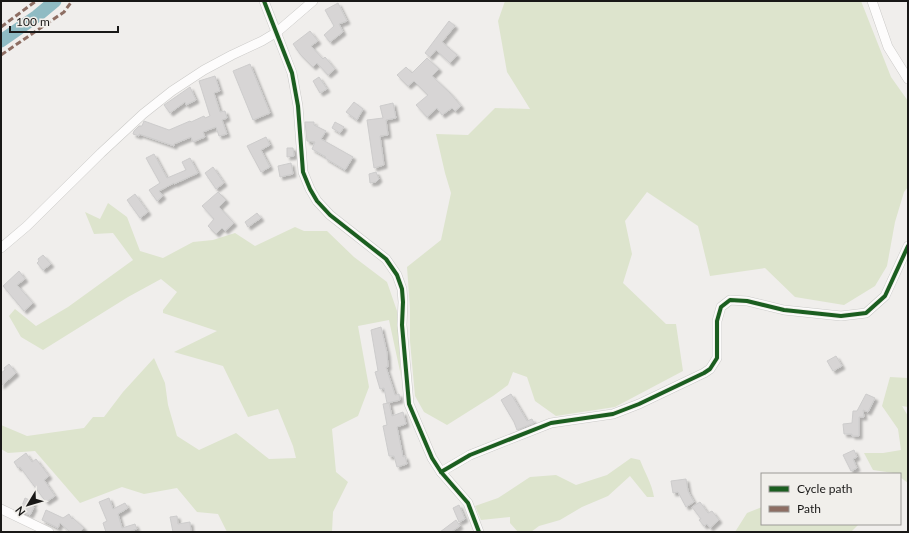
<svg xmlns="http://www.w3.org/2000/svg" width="909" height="533" font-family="Lato,sans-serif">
	<defs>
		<filter id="shadow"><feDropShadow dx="3" dy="3" stdDeviation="1" flood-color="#0004"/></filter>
	</defs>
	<rect width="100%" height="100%" fill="#f0eeec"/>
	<g fill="#dde4cd">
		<path d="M 505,1 L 861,1 L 891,77 L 908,101 L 908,187 L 904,192 L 895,222 L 887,266 L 875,286 L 844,305 L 795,297 L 765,268 L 710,276 L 698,226 L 647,192 L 625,221 L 632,254 L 623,283 L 666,324 L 676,324 L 683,371 L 615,407 L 556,416 L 535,401 L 527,377 L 513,372 L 508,385 L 493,396 L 447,425 L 424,412 L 415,396 L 410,341 L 410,308 L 407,267 L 441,240 L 451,193 L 445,173 L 436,134 L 468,135 L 495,108 L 530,109 L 507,72 L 498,21 Z"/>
		<path d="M 108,203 L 127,217 L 140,251 L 163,258 L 193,242 L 213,240 L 235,233 L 255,246 L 295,227 L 304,231 L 327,231 L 354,257 L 387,282 L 397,311 L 401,376 L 389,320 L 358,326 L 369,387 L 358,416 L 332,429 L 336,472 L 348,482 L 333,512 L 332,532 L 227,532 L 218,514 L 197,512 L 177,488 L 144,494 L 122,487 L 80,503 L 35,451 L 8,453 L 1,449 L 1,425 L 27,436 L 84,428 L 93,417 L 104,417 L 123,392 L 154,358 L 165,383 L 168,405 L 177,436 L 199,450 L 236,433 L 269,459 L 296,458 L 293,446 L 278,409 L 248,417 L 223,366 L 174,352 L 217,331 L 163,313 L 163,310 L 177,292 L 161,279 L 128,297 L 43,350 L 21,337 L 9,316 L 15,309 L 36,326 L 68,307 L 133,260 L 113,233 L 94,234 L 85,212 L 100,219 Z"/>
		<path d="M 890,377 L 908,378 L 908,407 L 902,406 L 908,416 L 908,483 L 900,477 L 900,474 L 873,470 L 864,453 L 883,453 L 901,450 L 898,429 L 882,406 Z"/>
		<path d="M 631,458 L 640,460 C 645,473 652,484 654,497 L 647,497 L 630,476 L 608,496 L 582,507 L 560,520 L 539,526 L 531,532 L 518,532 L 510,523 L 510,517 L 481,520 L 475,506 L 498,498 L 530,477 L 556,475 L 576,485 L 607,475 Z"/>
		<path d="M 762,507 L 762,524 L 859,524 L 851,532 L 735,532 L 747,513 Z"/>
	</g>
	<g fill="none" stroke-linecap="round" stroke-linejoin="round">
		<path stroke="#8fbbc3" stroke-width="13" d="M 1,41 L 37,16 L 55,1"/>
	</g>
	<g fill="#d7d5d5" stroke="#cdcccc" filter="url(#shadow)">
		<path d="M 338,3 L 347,21 L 339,24 L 343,32 L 330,42 L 324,35 L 334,26 L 325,10 Z"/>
		<path d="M 449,21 L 455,26 L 442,42 L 457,55 L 450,63 L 436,50 L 430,57 L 425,53 Z"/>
		<path d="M 310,31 L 318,41 L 311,46 L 323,59 L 325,57 L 335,69 L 328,75 L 317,63 L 313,67 L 300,54 L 293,44 Z"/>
		<path d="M 427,58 L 439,69 L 432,76 L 450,93 L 461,106 L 455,111 L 452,108 L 442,115 L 437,108 L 427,117 L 416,105 L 428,95 L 414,81 L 408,86 L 397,75 L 406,67 L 412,73 Z"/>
		<path d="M 250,64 L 270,113 L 253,120 L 233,71 Z"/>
		<path d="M 215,76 L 220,91 L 214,93 L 220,112 L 225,111 L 227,118 L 222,120 L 227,134 L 219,136 L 216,127 L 203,132 L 205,137 L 193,142 L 191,137 L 174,144 L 174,146 L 139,134 L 139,136 L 133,134 L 134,131 L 139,126 L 142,126 L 144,121 L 169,130 L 190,121 L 191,122 L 204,116 L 205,118 L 210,116 L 199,81 Z"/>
		<path d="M 319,77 L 327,89 L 320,93 L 313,81 Z"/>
		<path d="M 190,87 L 196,100 L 186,105 L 185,102 L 170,113 L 164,105 Z"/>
		<path d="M 354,102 L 363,109 L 357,120 L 346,112 Z"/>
		<path d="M 393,103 L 396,118 L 386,120 L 388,135 L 380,136 L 384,165 L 374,168 L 367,120 L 383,118 L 380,106 Z"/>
		<path d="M 305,122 L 314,122 L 314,125 L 326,131 L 321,139 L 353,157 L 345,170 L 325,158 L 326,157 L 312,149 L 315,142 L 307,141 Z"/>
		<path d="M 335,122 L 344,127 L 340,133 L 332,128 Z"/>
		<path d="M 266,137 L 270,145 L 261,150 L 270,167 L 261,172 L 247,146 Z"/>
		<path d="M 287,148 L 293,148 L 294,156 L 287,157 Z"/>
		<path d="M 154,154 L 167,178 L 186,170 L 182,162 L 190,158 L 198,173 L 174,184 L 174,183 L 159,191 L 163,196 L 157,201 L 149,190 L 160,183 L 146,158 Z"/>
		<path d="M 291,163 L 293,174 L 280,177 L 278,166 Z"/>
		<path d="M 213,167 L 224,183 L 216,189 L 205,173 Z"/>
		<path d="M 376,172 L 379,179 L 376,182 L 370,183 L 369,174 Z"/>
		<path d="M 218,192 L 226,200 L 219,207 L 234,223 L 225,231 L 222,228 L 216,234 L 208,226 L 214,219 L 202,206 Z"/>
		<path d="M 135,194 L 148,212 L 140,218 L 127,200 Z"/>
		<path d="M 257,213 L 261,218 L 248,227 L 245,222 Z"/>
		<path d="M 43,255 L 51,264 L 43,270 L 37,263 L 39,261 L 38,259 Z"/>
		<path d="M 19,271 L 25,279 L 17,285 L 33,303 L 24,311 L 3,286 Z"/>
		<path d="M 381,327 L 387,353 L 388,367 L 386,367 L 395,395 L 399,394 L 400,400 L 387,403 L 384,388 L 380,389 L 375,372 L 378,371 L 371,330 Z"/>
		<path d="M 836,356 L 842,366 L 833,371 L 827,361 Z"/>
		<path d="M 9,364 L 16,373 L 1,386 L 1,373 L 5,370 L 4,368 Z"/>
		<path d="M 511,394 L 527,421 L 532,419 L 534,423 L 517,430 L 514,422 L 501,400 Z"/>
		<path d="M 866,394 L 875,398 L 868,412 L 863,410 L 864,417 L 859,417 L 859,436 L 852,436 L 852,434 L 844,434 L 843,424 L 852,423 L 853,411 L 857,411 Z"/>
		<path d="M 389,403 L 392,416 L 403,412 L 406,424 L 397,427 L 403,457 L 405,456 L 407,464 L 397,467 L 394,456 L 389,456 L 383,426 L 387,425 L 383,404 Z"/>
		<path d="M 854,450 L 857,457 L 853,459 L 857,468 L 851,471 L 843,455 Z"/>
		<path d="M 26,453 L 32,462 L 36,459 L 49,476 L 44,480 L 55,496 L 46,502 L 20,467 L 18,468 L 14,462 Z"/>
		<path d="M 686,479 L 688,491 L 694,502 L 686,507 L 678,492 L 673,493 L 671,481 Z"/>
		<path d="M 25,498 L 34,502 L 32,506 L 34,507 L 30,515 L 20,511 Z"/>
		<path d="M 109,498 L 113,509 L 125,503 L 128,508 L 118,514 L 122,528 L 135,524 L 137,529 L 128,532 L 106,532 L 103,523 L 107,521 L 99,502 Z"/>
		<path d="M 700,502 L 708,513 L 712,511 L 719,520 L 710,528 L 707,524 L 704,526 L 699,520 L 701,519 L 692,507 Z"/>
		<path d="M 459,505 L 465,519 L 459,522 L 453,508 Z"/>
		<path d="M 46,510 L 63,518 L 69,514 L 72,519 L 73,518 L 84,528 L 80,532 L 70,532 L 60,523 L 58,528 L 42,520 Z"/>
		<path d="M 177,516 L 178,524 L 190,522 L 191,532 L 173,532 L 170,517 Z"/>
		<path d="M 456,520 L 460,526 L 451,532 L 440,532 Z"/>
	</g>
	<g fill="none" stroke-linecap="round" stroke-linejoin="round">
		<defs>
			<g id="minor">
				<path d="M 264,1 L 292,73 L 298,106 L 303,172 L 310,189 L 317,201 L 330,215 L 386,259 L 397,275 L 402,289 L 403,302 L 402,325 L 409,404 L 432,458 L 441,472 L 468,503 L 479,532"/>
				<path d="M 872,1 L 888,47 L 908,79"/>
				<path d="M 1,248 L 27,226 L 101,153 L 143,114 L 172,91 L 204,70 L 232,55 L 262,41 L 277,32 L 313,1"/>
				<path d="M 441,472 L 470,455 L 551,423 L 613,414 L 639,404 L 704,373 L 710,369 L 717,358 L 717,321 L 721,307 L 730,300 L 747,301 L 784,310 L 841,316 L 866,313 L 885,296 L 908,246"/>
				<path d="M 1,509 L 49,532"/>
			</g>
		</defs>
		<use href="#minor" stroke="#cbcac8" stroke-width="10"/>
		<use href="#minor" stroke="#fdfcfc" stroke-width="9"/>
		<g stroke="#8d6e63" stroke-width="3" stroke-dasharray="6 3" stroke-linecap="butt">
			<path d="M 1,27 L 36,1"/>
			<path d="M 1,55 L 64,12 L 72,1"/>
		</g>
		<defs>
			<g id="cycleway">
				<path d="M 264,1 L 292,73 L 298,106 L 303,172 L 310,189 L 317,201 L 330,215 L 386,259 L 397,275 L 402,289 L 403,302 L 402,325 L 409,404 L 432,458 L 441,472 L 468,503 L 479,532"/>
				<path d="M 441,472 L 470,455 L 551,423 L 613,414 L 639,404 L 704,373 L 710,369 L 717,358 L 717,321 L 721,307 L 730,300 L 747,301 L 784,310 L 841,316 L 866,313 L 885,296 L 908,246"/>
			</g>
		</defs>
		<use href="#cycleway" stroke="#f1efeb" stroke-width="6"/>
		<use href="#cycleway" stroke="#1b5e20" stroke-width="4"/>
	</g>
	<rect width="909" height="533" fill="none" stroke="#191817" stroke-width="4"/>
	<rect x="761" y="473" width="140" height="52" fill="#f1efeb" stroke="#9b9996"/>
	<rect x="769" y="486" width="20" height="6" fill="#1b5e20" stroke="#9b9996"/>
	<text x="797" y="493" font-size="12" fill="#191817">Cycle path</text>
	<rect x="769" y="506" width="20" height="6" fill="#8d6e63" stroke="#9b9996"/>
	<text x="797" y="513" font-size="12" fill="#191817">Path</text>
	<g transform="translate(28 505) rotate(232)" stroke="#f1efeb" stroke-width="3" paint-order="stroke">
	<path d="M0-3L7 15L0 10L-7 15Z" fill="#191817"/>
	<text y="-6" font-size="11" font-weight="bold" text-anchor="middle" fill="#191817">N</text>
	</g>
	<path d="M10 26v6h108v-6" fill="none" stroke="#191817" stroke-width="2"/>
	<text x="16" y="26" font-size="12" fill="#191817" stroke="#f1efeb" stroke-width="3" paint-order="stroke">100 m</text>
</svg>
